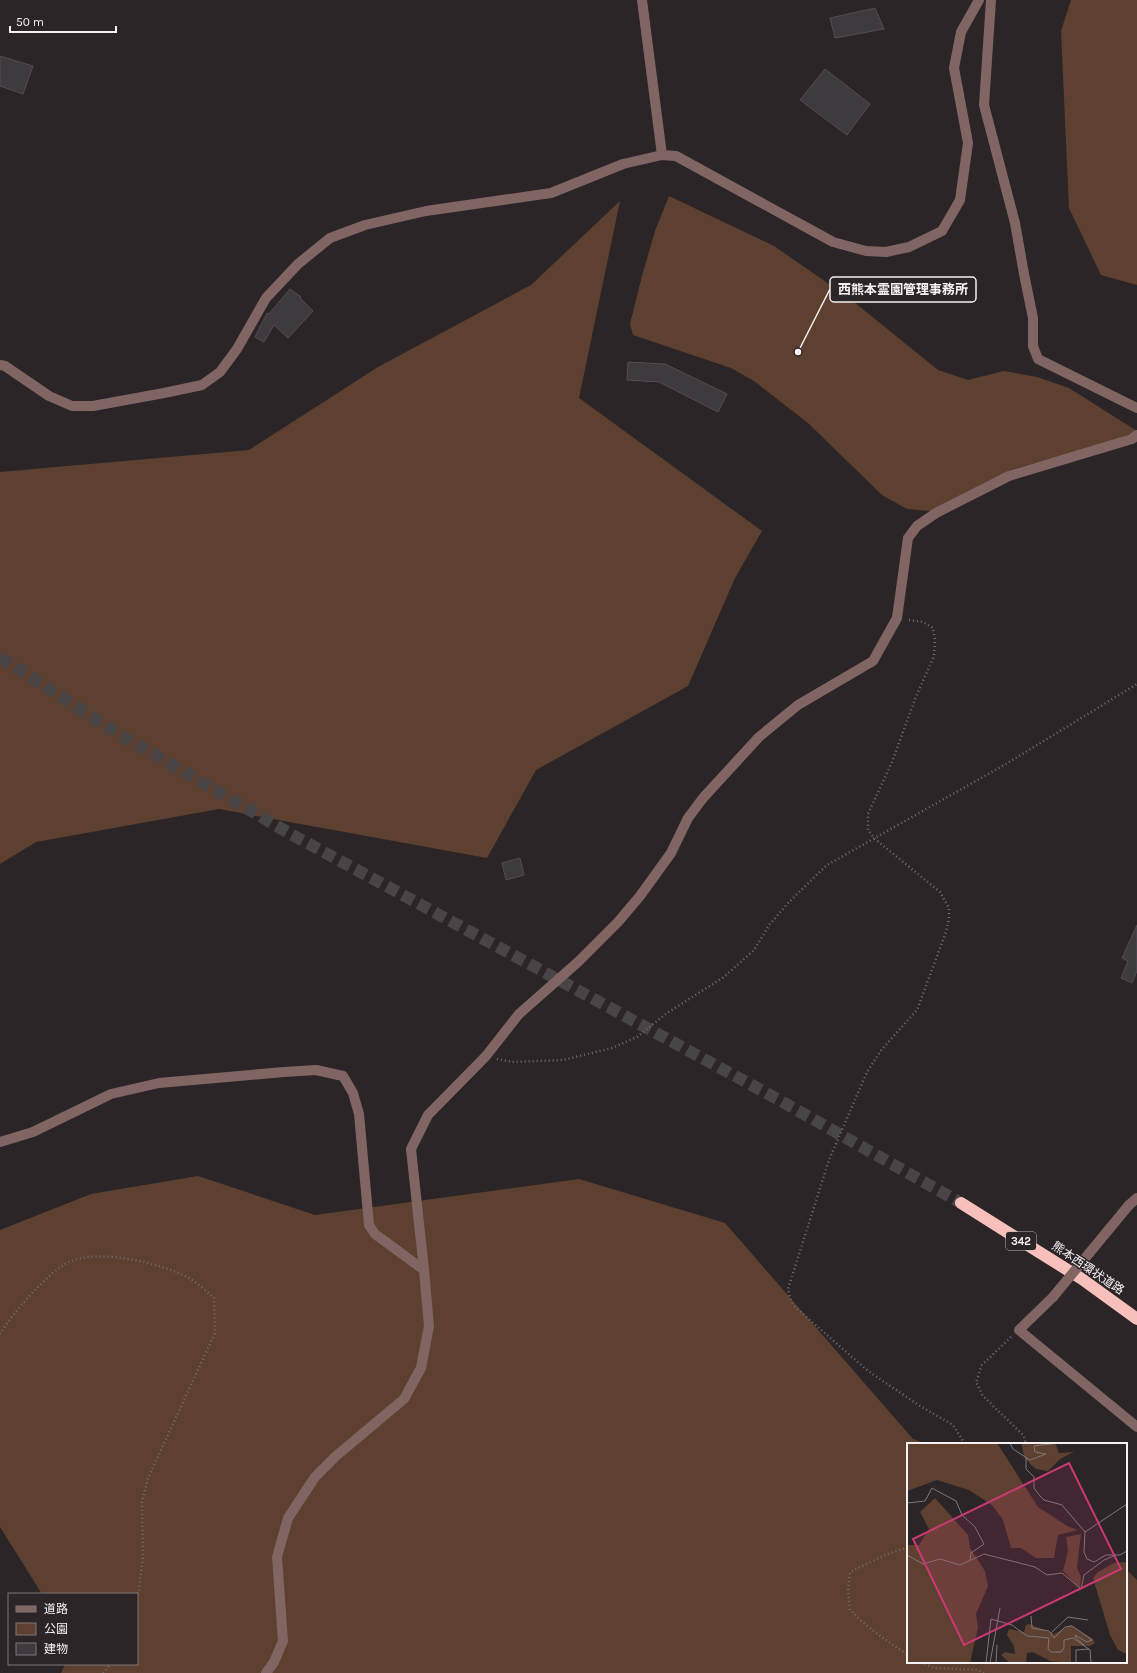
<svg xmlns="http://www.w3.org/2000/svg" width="1137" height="1673" font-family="Karla,'Noto Sans JP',sans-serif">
	<rect width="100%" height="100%" fill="#2b2527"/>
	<g fill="#5e4031">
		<path d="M 1071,0 L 1137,0 L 1137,285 L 1101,275 L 1069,208 L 1061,31 Z"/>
		<path d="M 669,196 L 774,246 L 849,298 L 938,370 L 968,380 L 1004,371 L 1037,377 L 1069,388 L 1137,431 L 1114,441 L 1013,469 L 930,511 L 907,509 L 882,495 L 808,423 L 754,381 L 731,368 L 633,335 L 630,324 L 642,276 L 655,231 Z"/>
		<path d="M 620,201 L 579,398 L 762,531 L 735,578 L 688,686 L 536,770 L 487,858 L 219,809 L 36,842 L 0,864 L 0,472 L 249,450 L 378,367 L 531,285 Z"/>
		<path d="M 198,1176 L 315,1215 L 579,1179 L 725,1223 L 913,1439 L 927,1444 L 908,1444 L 908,1662 L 1126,1662 L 1126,1569 L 1137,1580 L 1137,1673 L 61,1673 L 65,1664 L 137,1664 L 137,1594 L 42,1594 L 0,1527 L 0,1230 L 91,1194 Z"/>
	</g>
	<g fill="#3e3a3e" stroke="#524d51">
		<path d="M 875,8 L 884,29 L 835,38 L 830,18 Z"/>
		<path d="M 0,56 L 33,66 L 23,94 L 0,86 Z"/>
		<path d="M 825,69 L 870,104 L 847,135 L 800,100 Z"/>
		<path d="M 290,289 L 301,297 L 300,298 L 313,311 L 288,338 L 274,325 L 264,342 L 255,337 L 267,313 L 269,314 Z"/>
		<path d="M 628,362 L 665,364 L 727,394 L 718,412 L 659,382 L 627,380 Z"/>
		<path d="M 520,858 L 524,875 L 506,880 L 502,863 Z"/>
		<path d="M 1137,925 L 1137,971 L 1132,983 L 1121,978 L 1128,961 L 1122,958 Z"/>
	</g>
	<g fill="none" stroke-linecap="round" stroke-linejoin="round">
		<path stroke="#494445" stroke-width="12" stroke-dasharray="12 6" stroke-linecap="butt" d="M 0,657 L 112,730 L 289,833 L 781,1101 L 961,1203"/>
		<g stroke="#726c6e" stroke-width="2.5" stroke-dasharray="1 3" stroke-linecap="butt">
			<path d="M 909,620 L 923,622 L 933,628 L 935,640 L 934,656 L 915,699 L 892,762 L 868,814 L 868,830 L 875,839 L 940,892 L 949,908 L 949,919 L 946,932 L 917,1010 L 882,1049 L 867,1072 L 829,1160 L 788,1289 L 790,1298 L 795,1307 L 868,1371 L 920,1406 L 953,1425 L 965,1444"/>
			<path d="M 497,1059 L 512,1062 L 563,1060 L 612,1048 L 637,1037 L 667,1013 L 724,977 L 754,950 L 770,924 L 789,902 L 827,865 L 1006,764 L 1137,684"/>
			<path d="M 0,1334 C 10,1316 50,1270 69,1262 C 98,1248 160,1263 187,1277 C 197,1282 206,1291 214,1298 L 215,1333 L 148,1478 L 142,1502 L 143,1556 L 139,1590 L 137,1597"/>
			<path d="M 1011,1337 L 982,1365 L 976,1382 L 983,1396 L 1024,1436 L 1026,1444"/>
			<path d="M 908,1548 C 888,1552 869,1563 850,1572 L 848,1590 L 850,1610 C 854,1612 859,1620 864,1623 C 878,1635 893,1645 908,1655"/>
			<path d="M 921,1662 L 934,1668 L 978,1670 L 984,1673"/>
			<path d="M 103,1673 L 111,1664"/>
		</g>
		<g stroke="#816563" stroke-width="10">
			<path d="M 642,0 L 662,155"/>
			<path d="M 991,0 L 984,105 L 1015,223 L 1024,274 L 1033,318 L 1033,346 L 1038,359 L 1137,408"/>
			<path d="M 0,365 L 5,366 L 49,396 L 72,406 L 93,406 L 164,393 L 202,385 L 220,372 L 237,349 L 266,298 L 298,264 L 330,238 L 365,225 L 426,211 L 551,193 L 623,164 L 662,155 L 676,156 L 833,242 L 866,251 L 886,252 L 909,247 L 942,231 L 960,200 L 968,143 L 954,68 L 961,32 L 979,0"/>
			<path d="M 0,1142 L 33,1132 L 111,1094 L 159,1083 L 284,1072 L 316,1070 L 343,1076 L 353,1093 L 359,1114 L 369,1225 L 375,1234 L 424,1270"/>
			<path d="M 1129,1205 L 1137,1198"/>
			<path d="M 1053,1297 L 1019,1330 L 1137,1427"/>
			<path d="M 266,1673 L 274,1662 L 283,1641 L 277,1557 L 288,1518 L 315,1477 L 336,1456 L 404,1399 L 421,1368 L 429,1326 L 424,1270 L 411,1149 L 428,1115 L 486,1056 L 519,1014 L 578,962 L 618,922 L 640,896 L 671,853 L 688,818 L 703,798 L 759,737 L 798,705 L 873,661 L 897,618 L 908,538 L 917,526 L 936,513 L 1009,476 L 1132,439 L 1137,435"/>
		</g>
		<path stroke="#f7c0bb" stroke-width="12" d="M 961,1203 L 1082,1279 L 1137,1319"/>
		<path stroke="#816563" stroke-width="10" d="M 1053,1297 L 1129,1205"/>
	</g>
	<g text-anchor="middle" stroke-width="3" stroke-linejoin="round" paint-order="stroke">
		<rect fill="#2b2527" stroke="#b8b4b5" stroke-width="1" x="1006" y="1232" width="30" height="18" rx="3"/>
		<g font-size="11" font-weight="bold" fill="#f5f1f2">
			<text x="1021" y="1245">342</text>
		</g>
		<g font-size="12" fill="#f5f1f2" stroke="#2b2527">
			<text transform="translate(1088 1268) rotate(34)" y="4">熊本西環状道路</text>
		</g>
	</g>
	<g transform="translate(907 1443)">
		<rect width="220" height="220" fill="#2b2527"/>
		<path d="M 0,0 L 90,0 L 131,64 L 160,83 L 171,87 L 151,92 L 147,115 L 129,115 L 114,105 L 104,105 L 96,77 L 85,62 L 62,47 L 30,37 L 0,48 ZM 114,0 L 148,0 L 152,10 L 167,9 L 153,16 L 141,28 L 129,26 L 118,16 ZM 28,55 L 61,92 L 63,105 L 78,128 L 81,143 L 69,171 L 71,184 L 63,220 L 0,220 L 0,102 L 12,102 L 22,86 L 13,69 ZM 174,91 L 170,124 L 174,134 L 173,146 L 156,128 L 161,108 L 159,94 ZM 220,119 L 220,211 L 211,207 L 203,192 L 186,135 L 191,129 L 207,120 ZM 122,181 L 147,191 L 164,182 L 186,196 L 188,200 L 183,203 L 164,203 L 164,220 L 143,218 L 126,209 L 120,210 L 119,220 L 103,220 L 94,212 L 98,209 L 108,211 L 107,203 L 100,192 L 102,186 L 117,189 L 119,182 Z" fill="#5e4031"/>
		<path fill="none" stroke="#7c7778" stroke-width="1" d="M 103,0 L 106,6 L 123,17 L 139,11 L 128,9 L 127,3 L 151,0M 119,14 L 119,26 L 127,34 L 127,45 L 133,53 L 137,57 L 155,62 L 178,89 L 177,109 L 180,116 L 187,119 L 199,112 L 213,112 L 220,108M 0,60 L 18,58 L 25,45 L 49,58 L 55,72 L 68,84 L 77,101 L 64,110 L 63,117M 178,89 L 220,61M 0,112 L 16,121 L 33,116 L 53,122 L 77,111 L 128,124 L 140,132 L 155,130 L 174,146 L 177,132 L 197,117 L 209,112M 124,173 L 125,185 L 142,188 L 147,195 L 158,184 L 165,183 L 185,197 L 180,199 L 168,192 L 169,195 L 177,202M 144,190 L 161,174 L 181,177M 79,220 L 84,176 L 105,182 L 120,193 L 142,195 L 141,206 L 144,209 L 154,209 L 157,205 L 157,197 L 166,195 L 183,207 L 184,220M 83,220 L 93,165M 89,220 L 90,202M 169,220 L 169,207 L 182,206"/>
		<path fill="#ca3972" fill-opacity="0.15" stroke="#ca3972" stroke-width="2" d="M 162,20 L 214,126 L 57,202 L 6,96 Z"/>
		<rect width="220" height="220" fill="none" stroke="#f5f1f2" stroke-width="2"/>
	</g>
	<path fill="none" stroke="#f5f1f2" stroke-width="1.5" d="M798 352L830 289"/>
	<circle fill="#f5f1f2" stroke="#2b2527" stroke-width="1.5" cx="798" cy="352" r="4"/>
	<rect fill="#2b2527" stroke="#f5f1f2" stroke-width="1.5" x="830" y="277" width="146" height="25" rx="4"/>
	<g font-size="13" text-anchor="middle" font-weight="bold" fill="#f5f1f2">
		<text x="903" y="294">西熊本霊園管理事務所</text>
	</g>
	<rect x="8" y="1593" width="130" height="72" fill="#2b2527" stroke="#7c7778"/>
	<rect x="16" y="1606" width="20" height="6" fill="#816563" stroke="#7c7778"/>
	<text x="44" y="1613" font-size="12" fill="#f5f1f2">道路</text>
	<rect x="16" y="1623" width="20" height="12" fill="#5e4031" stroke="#7c7778"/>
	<text x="44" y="1633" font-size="12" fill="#f5f1f2">公園</text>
	<rect x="16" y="1643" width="20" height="12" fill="#3e3a3e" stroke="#7c7778"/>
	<text x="44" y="1653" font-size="12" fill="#f5f1f2">建物</text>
	<path d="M10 26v6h106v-6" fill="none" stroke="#f5f1f2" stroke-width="2"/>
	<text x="16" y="26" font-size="12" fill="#f5f1f2" stroke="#2b2527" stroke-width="3" paint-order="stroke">50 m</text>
</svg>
